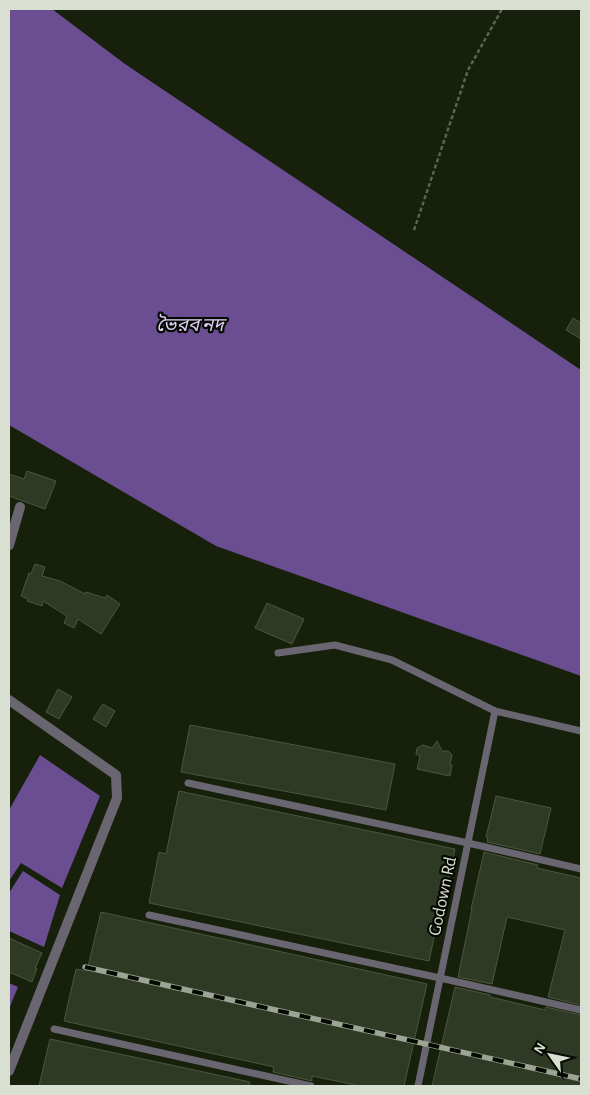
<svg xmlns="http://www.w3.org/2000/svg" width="590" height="1095" font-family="'Alegreya Sans','Noto Sans Bengali',sans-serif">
	<rect width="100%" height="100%" fill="#17200b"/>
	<g fill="#6a4e91">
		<path d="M 9,9 L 52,9 L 125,64 L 581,370 L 581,676 L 216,546 L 9,425 Z"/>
		<path d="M 40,755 L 100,796 L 62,888 L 21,863 L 9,881 L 9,810 Z"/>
		<path d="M 23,871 L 60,895 L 44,947 L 9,931 L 9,893 Z"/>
		<path d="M 9,983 L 18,987 L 9,1009 Z"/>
	</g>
	<g fill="#2f3a24" stroke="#4a563e">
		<path d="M 573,318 L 581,323 L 581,339 L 566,330 Z"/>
		<path d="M 27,471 L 56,481 L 45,509 L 9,496 L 9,474 L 24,479 Z"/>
		<path d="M 35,564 L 45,567 L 42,576 L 60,581 L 85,594 L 86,592 L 105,598 L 107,595 L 120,604 L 101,634 L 78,619 L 74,628 L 64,623 L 67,616 L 43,601 L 42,606 L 27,601 L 28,599 L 21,596 L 29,573 L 31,574 Z"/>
		<path d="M 267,603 L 304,619 L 292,644 L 255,628 Z"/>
		<path d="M 58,689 L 72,697 L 59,719 L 46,712 Z"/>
		<path d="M 103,704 L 115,711 L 106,727 L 93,719 Z"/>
		<path d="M 190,725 L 395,764 L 386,810 L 181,772 Z"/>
		<path d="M 437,741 L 442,751 L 448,751 L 452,755 L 450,765 L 452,765 L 450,776 L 417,769 L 420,756 L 416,754 L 417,748 L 423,745 L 432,748 Z"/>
		<path d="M 179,791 L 455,849 L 444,900 L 442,900 L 429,961 L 149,903 L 159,852 L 166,854 Z"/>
		<path d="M 496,796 L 551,808 L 540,854 L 487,842 L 488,837 L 486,837 Z"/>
		<path d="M 484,852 L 538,865 L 537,868 L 581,878 L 581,1005 L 548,997 L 565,930 L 507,917 L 492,984 L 458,977 L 472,909 L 471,909 Z"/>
		<path d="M 101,912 L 427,984 L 404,1086 L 360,1086 L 312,1076 L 312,1081 L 273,1072 L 274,1067 L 64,1021 L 76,969 L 87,971 Z"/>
		<path d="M 9,938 L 42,953 L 35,968 L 37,968 L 32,982 L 9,972 Z"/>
		<path d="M 455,987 L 490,995 L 490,997 L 545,1010 L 546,1007 L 581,1015 L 581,1086 L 432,1086 Z"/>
		<path d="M 50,1039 L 250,1082 L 249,1086 L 39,1086 Z"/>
	</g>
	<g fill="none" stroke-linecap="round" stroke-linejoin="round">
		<path stroke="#5b6351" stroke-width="2.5" stroke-dasharray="4 2.5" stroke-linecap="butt" d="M 414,230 L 468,70 L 502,9"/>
		<g stroke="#6a6671" stroke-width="7">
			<path d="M 278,653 L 335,645 L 392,660 L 495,711 L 581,731"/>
			<path d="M 188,783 L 468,843 L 581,869"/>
			<path d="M 149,915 L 440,978 L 581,1010"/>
			<path d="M 54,1029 L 311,1086"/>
			<path d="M 418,1086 L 495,711"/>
		</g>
		<g stroke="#6a6671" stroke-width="10">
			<path d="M 9,545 L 20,507"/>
			<path d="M 9,700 L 116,775 L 117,798 L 9,1071"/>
		</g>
		<defs>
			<path id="rail" d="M 85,967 L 581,1079"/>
		</defs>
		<use href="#rail" stroke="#9ca493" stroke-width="5.5"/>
		<use href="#rail" stroke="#050902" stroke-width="4" stroke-dasharray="11" stroke-linecap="butt"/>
	</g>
	<g text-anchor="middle" stroke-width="4.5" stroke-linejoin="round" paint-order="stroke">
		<g font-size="18" fill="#d9e0d2" stroke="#050902">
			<text transform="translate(442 896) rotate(-78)" y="6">Godown Rd</text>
		</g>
		<g font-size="19" font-style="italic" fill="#ded0f7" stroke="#050902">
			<text x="190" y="331">ভৈরব নদ</text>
		</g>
	</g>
	<rect width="590" height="1095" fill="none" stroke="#d9e0d2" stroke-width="20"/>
	<g transform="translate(550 1055) rotate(303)" stroke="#050902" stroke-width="4" paint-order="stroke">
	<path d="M0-4L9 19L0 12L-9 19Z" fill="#d9e0d2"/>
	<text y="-8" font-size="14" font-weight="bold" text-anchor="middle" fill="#d9e0d2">N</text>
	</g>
</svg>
